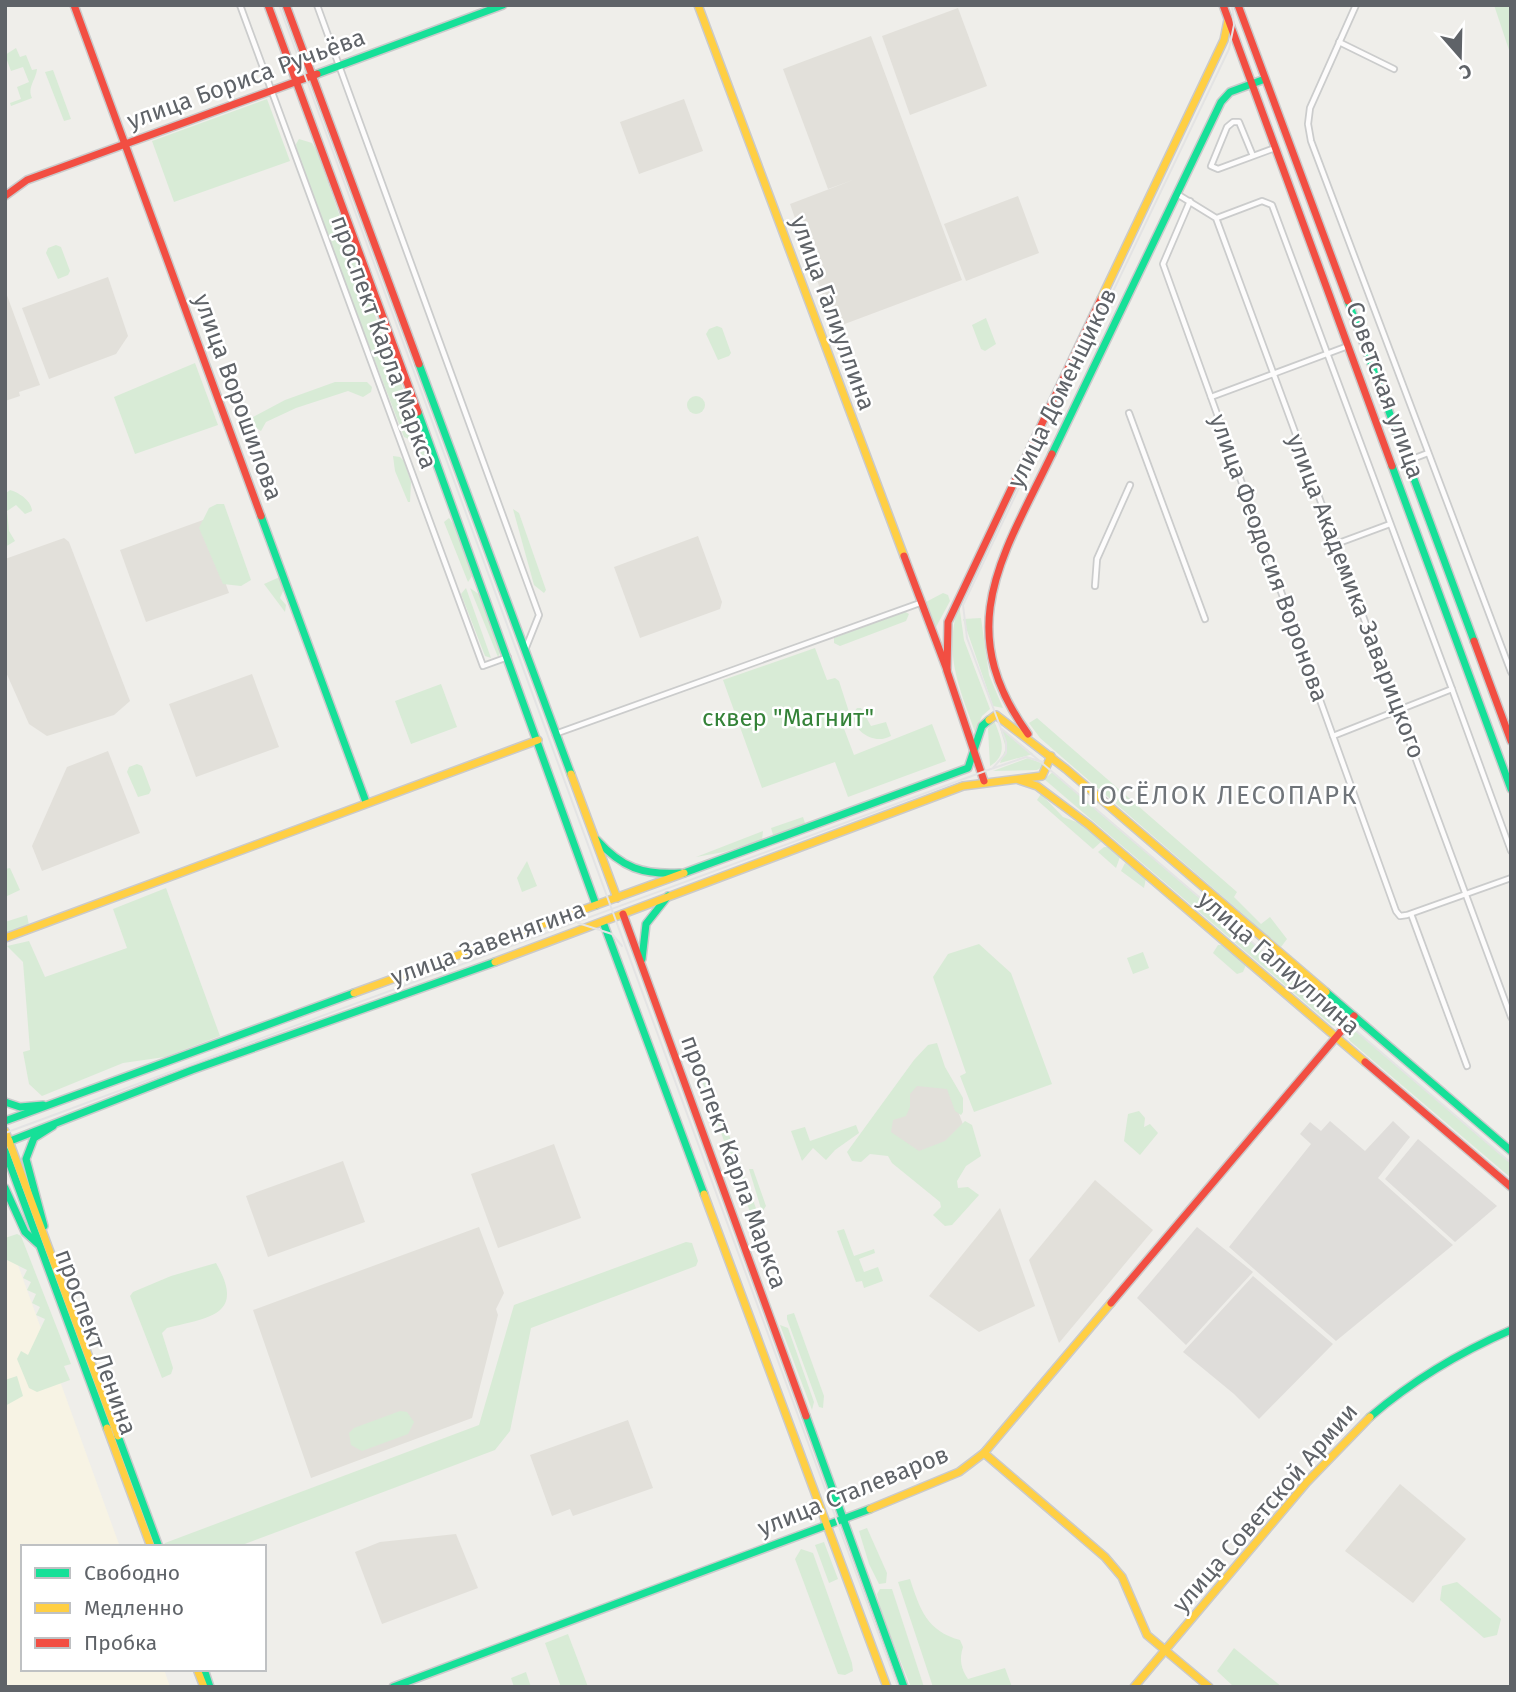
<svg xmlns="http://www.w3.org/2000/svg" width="1516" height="1692" font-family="'Fira Sans',sans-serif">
	<rect width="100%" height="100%" fill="#efeeea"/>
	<path fill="#f7f3e4" d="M 5,1229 L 120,1547 L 23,1547 L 23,1669 L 164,1669 L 170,1687 L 5,1687 Z"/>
	<g fill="#dfddda">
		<path d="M 1330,1121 L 1365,1151 L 1393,1121 L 1410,1137 L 1378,1178 L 1453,1245 L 1336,1341 L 1229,1247 L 1311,1144 L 1300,1134 L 1310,1122 L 1321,1131 Z"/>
		<path d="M 1418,1139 L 1497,1206 L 1455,1242 L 1385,1179 Z"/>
		<path d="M 1197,1227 L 1253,1272 L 1186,1345 L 1137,1298 Z"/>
		<path d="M 1253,1276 L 1333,1344 L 1259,1419 L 1234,1394 L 1183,1352 Z"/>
	</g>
	<g fill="#e2e0da">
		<path d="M 958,8 L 987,86 L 910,115 L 882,36 Z"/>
		<path d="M 871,36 L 962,280 L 834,328 L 790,204 L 853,180 L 828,189 L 783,69 Z"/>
		<path d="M 684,99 L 703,151 L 639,174 L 620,122 Z"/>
		<path d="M 1018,196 L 1039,253 L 966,281 L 944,224 Z"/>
		<path d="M 108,277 L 128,336 L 116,354 L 49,379 L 22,308 Z"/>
		<path d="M 5,290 L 40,385 L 19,392 L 20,396 L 5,401 Z"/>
		<path d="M 203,520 L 229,593 L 146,622 L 120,550 Z"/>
		<path d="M 698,536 L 722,602 L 720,609 L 640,638 L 614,567 Z"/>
		<path d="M 64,538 L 69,542 L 130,701 L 114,715 L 47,736 L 29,724 L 5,670 L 5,559 Z"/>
		<path d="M 252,674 L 279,747 L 196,777 L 169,704 Z"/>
		<path d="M 108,751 L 140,833 L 42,871 L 32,846 L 67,767 Z"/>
		<path d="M 926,1063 L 946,1079 L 974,1154 L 918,1176 L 867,1130 Z"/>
		<path d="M 554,1144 L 581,1218 L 498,1248 L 471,1174 Z"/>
		<path d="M 343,1161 L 365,1222 L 268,1257 L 246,1196 Z"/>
		<path d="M 1095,1180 L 1153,1230 L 1059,1343 L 1029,1260 Z"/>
		<path d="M 1000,1208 L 1035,1306 L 979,1332 L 929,1296 Z"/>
		<path d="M 479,1227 L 504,1293 L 496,1309 L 498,1315 L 472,1418 L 311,1478 L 253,1310 Z"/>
		<path d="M 628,1420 L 653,1488 L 573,1516 L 570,1509 L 552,1516 L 530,1455 Z"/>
		<path d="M 1400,1484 L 1466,1539 L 1413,1603 L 1345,1551 Z"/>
		<path d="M 456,1534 L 478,1588 L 382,1624 L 355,1552 L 380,1542 Z"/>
	</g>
	<g fill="#d8ebd6">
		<path d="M 1494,5 L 1511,5 L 1511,56 Z"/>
		<path d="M 16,48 L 20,57 L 26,55 L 32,70 L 37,69 C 36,80 27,87 32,98 L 11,106 L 10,103 L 21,99 L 17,87 L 29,82 L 23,67 L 11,71 L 5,55 Z"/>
		<path d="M 53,70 L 71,119 L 64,121 L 45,72 Z"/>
		<path d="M 267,99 L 290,161 L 174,202 L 152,141 Z"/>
		<path d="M 299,139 L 312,143 L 317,151 L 371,305 L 431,462 L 427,464 C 416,457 419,442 404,437 L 298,159 L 296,144 Z"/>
		<path d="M 56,245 L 61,247 L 70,271 L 68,275 L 58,279 L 46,253 L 48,248 Z"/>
		<path d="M 986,318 L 996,344 L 985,351 L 981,349 L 972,325 Z"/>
		<path d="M 717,326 L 722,328 L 731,353 L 729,356 L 718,360 L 706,334 L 709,329 Z"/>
		<path d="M 195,363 L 218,425 L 135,454 L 114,397 Z"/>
		<path d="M 335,382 L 367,382 L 372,387 L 371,392 L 363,397 L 348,391 L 296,408 L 266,422 L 261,431 L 253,426 L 253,417 L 285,400 Z"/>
		<circle cx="696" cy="405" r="9"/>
		<path d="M 393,456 L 400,457 L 404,461 L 411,482 L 410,502 L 408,502 L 395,471 Z"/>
		<path d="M 10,490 C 18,492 32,501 32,511 L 25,514 L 16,505 L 7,511 L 9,531 L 15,541 L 5,547 L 5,494 Z"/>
		<path d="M 217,504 L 224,504 L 251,580 L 241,586 L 223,584 L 199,528 L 209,508 Z"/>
		<path d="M 513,509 L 519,513 L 546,590 L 544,593 L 534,585 Z"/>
		<path d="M 449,518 L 457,529 L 472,576 L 468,582 L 444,522 Z"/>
		<path d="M 282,576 L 285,587 L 280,598 L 286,605 L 285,612 L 264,584 Z"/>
		<path d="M 466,588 L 491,658 L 485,656 L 461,594 Z"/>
		<path d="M 470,588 L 480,595 L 502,650 L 498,657 Z"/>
		<path d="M 943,593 L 948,595 L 950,601 L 935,629 L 924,603 Z"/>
		<path d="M 959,604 L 964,640 L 990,709 L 982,716 L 975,732 C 959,686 943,654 959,604 Z"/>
		<path d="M 904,611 L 909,614 L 906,621 L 840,646 L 834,643 L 834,638 Z"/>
		<path d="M 981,618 L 989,675 L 1003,708 L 993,706 L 963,619 Z"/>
		<path d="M 815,648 L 827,680 L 835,678 L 839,681 L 849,712 L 840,718 L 854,755 L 932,724 L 946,761 L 848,797 L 835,762 L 762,788 L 723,680 Z"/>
		<path d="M 441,684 L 457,727 L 411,744 L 395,701 Z"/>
		<path d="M 857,708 L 861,708 L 871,726 L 886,722 L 891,736 C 875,745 855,733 852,715 Z"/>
		<path d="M 993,718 C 1000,736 1010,754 990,766 L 988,729 Z"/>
		<path d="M 1037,718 L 1237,892 L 1234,897 L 1261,924 L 1270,917 L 1287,939 L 1281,947 L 1040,738 L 1029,723 Z"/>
		<path d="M 1000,728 L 1033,754 L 1000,763 L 1006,748 Z"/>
		<path d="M 1028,758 L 1046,765 L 1037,770 L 993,771 Z"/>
		<path d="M 137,764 L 142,766 L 151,790 L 149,794 L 138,797 L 127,772 L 129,767 Z"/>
		<path d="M 1053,772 L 1343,1020 L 1343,1022 L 1334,1026 L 1329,1023 L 1044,779 Z"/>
		<path d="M 1041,794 L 1063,817 L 1082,824 L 1102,841 L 1093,849 L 1037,800 Z"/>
		<path d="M 803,817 L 806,826 L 774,838 L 771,828 Z"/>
		<path d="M 763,831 L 762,840 L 724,852 L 696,857 Z"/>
		<path d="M 1104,847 L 1109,847 L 1120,857 L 1116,868 L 1098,852 Z"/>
		<path d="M 527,861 L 537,886 L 522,892 L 517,878 Z"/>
		<path d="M 1125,863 L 1146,878 L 1144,888 L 1121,871 Z"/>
		<path d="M 10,868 L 20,890 L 5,897 L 5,869 Z"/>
		<path d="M 166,888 L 220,1036 L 165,1057 L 123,1063 L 42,1096 L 29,1084 L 23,1052 L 30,1050 L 23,962 L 7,946 L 29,941 L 45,977 L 127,948 L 113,909 Z"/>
		<path d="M 27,915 L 29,925 L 5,934 L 5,922 Z"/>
		<path d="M 979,944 L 1011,973 L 1052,1084 L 974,1112 L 960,1076 L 966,1073 L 933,977 L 948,954 Z"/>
		<path d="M 1218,945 L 1222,945 L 1246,965 L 1243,972 L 1237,974 L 1213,953 Z"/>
		<path d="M 1143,952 L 1149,968 L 1133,974 L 1127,958 Z"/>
		<path d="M 1351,1027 L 1511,1163 L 1511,1178 L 1350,1041 L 1347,1035 Z"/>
		<path d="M 937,1043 L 945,1067 L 963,1098 L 963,1112 L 961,1115 L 955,1111 L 947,1089 L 917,1086 L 910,1094 L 910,1107 L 906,1116 L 893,1120 L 891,1132 L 919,1151 L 945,1141 L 965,1121 L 972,1125 L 981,1156 L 966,1166 L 957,1181 L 958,1188 L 968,1187 L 979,1195 L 952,1225 L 945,1226 L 933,1215 L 941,1207 L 940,1202 L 892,1163 L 888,1156 L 870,1154 L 861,1162 L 852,1161 L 847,1152 L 914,1060 L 928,1045 Z"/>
		<path d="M 702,1061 L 761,1222 L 759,1228 L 750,1212 L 697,1067 Z"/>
		<path d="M 1139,1111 L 1145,1118 L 1144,1127 L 1150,1124 L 1158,1133 L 1140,1155 L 1124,1141 L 1128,1114 Z"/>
		<path d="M 856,1125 L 859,1133 L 835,1150 L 826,1160 L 813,1148 L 802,1161 L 791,1131 L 805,1127 L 810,1141 Z"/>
		<path d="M 749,1169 L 753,1169 L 766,1206 L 762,1212 Z"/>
		<path d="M 844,1229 L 854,1256 L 874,1249 L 875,1253 L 859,1259 L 864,1272 L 878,1267 L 883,1281 L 864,1288 L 862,1281 L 856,1282 L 837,1231 Z"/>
		<path d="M 17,1234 L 21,1236 L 71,1364 L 64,1366 L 70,1380 L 37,1392 L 29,1388 L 17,1359 L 21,1351 L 28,1355 L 45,1319 L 36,1315 L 40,1307 L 32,1303 L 36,1294 L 27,1290 L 31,1282 L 23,1278 L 27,1270 L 5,1259 L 5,1238 Z"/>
		<path d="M 686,1242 L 692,1243 L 698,1261 L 696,1266 L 531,1328 L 510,1431 L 495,1450 L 237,1547 L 163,1547 L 165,1543 L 479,1425 L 514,1305 Z"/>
		<path d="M 216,1263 C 246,1315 210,1317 167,1328 L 162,1333 L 173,1368 L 171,1374 L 162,1378 L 130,1296 L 133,1292 L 171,1276 Z"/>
		<path d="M 794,1313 L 824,1396 L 823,1408 L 819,1407 L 787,1319 L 787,1315 Z"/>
		<path d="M 780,1325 L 788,1328 L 814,1402 L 812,1410 Z"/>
		<path d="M 17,1376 L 23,1396 L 5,1406 L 5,1380 Z"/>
		<path d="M 400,1411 L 407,1412 L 414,1422 L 408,1434 L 362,1451 L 351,1445 L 349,1433 L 354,1428 Z"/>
		<path d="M 867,1528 L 887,1573 L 886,1583 L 879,1584 L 869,1564 L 859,1531 Z"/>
		<path d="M 824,1542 L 838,1579 L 829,1583 L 815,1545 Z"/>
		<path d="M 801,1549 L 813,1553 L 852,1663 L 853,1671 L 845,1675 L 838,1674 L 795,1559 Z"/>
		<path d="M 910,1579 C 920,1610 927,1631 960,1640 L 963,1647 C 959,1659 961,1669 968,1679 L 1005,1668 L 1012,1687 L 933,1687 L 898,1582 Z"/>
		<path d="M 1457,1582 L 1501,1619 L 1497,1635 L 1484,1638 L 1440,1600 L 1442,1586 Z"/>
		<path d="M 880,1589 L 892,1589 L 924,1687 L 911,1687 L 882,1615 L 877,1594 Z"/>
		<path d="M 568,1634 L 588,1687 L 561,1687 L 545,1643 Z"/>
		<path d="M 1234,1648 L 1282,1687 L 1234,1687 L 1217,1671 Z"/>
		<path d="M 526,1672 L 531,1687 L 514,1687 L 511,1678 Z"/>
	</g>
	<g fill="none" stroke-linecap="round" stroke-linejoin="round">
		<defs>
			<g id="street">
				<path d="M 240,5 L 483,666 L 508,657"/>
				<path d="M 317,5 L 539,615 L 525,650"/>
				<path d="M 1356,5 L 1310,108 L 1308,124 L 1311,141 L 1511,672"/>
				<path d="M 1339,42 L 1394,69"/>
				<path d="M 1253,156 L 1239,122 L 1233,122 L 1227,127 L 1211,166 L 1218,169 L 1275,148"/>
				<path d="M 1177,194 L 1216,218 L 1511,1017"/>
				<path d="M 1190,201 L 1163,264 L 1396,911 L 1400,916 L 1407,915 L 1511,878"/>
				<path d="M 1217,218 L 1262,201 L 1272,205 L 1452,689"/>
				<path d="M 1211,397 L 1348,346"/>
				<path d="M 1129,413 L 1205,619"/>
				<path d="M 1407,461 L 1428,453"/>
				<path d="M 1336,544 L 1390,524"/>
				<path d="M 1095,586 L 1097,559 L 1130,485"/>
				<path d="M 555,734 L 920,603"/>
				<path d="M 1333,736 L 1452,689 L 1511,851"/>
				<path d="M 1411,914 L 1467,1066"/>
			</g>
			<g id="fast">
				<path d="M 317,74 L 503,5"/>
				<path d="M 1348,301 L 1474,641"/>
				<path d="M 419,364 L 571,774"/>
				<path d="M 418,412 L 596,905"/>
				<path d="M 1052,454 L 1221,102 L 1230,92 L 1265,79"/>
				<path d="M 1392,466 L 1511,789"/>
				<path d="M 261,516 L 366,802"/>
				<path d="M 597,840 C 622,868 643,875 680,873"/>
				<path d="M 684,873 L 968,768 L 982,726 L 989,720"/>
				<path d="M 603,922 L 704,1194"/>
				<path d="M 642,959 L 646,924 L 668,896"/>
				<path d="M 1326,992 L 1511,1151"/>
				<path d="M 5,1102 L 20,1107 L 43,1105"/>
				<path d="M 5,1121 L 354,993"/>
				<path d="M 5,1143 L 192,1070 L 495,962"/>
				<path d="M 5,1151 L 107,1428"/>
				<path d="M 5,1188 L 25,1232 L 38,1244"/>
				<path d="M 44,1226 L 26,1159 L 34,1138 L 53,1126"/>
				<path d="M 806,1416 L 904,1687"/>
				<path d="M 1370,1417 C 1413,1380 1458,1353 1511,1330"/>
				<path d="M 118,1436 L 159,1547"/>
				<path d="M 204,1669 L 210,1687"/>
				<path d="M 393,1687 L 870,1509"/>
			</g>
			<g id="slow">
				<path d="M 698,5 L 904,556"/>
				<path d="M 1101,299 L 1224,40 L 1228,20"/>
				<path d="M 989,720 L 996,715 L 1066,769 L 1326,992"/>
				<path d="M 571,774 L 617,898"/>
				<path d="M 1019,780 L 1037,786 L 1089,825 L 1365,1062"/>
				<path d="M 5,938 L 538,740"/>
				<path d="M 495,962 L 963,786 L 1042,776 L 1051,756"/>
				<path d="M 354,993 L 684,873"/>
				<path d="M 5,1131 L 9,1141"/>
				<path d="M 9,1141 L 118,1436"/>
				<path d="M 704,1194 L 887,1687"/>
				<path d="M 107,1428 L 151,1547"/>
				<path d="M 984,1453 L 1105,1557 L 1122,1577 L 1147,1635 L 1209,1687"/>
				<path d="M 870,1509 L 959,1472 L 984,1453 L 1111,1303"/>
				<path d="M 197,1669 L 204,1687"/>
				<path d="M 1134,1687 L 1307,1482 L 1370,1417"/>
			</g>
			<g id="jam">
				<path d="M 74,5 L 261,516"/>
				<path d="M 268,5 L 418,412"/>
				<path d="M 286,5 L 419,364"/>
				<path d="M 1223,5 L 1392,466"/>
				<path d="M 1238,5 L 1348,301"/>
				<path d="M 5,196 L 27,180 L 317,74"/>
				<path d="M 904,556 L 947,670"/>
				<path d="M 1474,641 L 1511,741"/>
				<path d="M 1028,734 C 951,627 1003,556 1052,454"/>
				<path d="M 984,781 L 947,671 L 948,622 L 1101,299"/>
				<path d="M 623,914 L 806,1416"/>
				<path d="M 1365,1062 L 1511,1187"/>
				<path d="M 1111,1303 L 1354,1016"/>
			</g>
		</defs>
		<use href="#street" stroke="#cbcccc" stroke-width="8"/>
		<use href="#fast" stroke="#cacacb" stroke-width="10"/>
		<use href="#slow" stroke="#cacacb" stroke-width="10"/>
		<use href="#jam" stroke="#cacacb" stroke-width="10"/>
		<use href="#street" stroke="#fdfcfc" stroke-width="4.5"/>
		<use href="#fast" stroke="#16e098" stroke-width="7"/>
		<use href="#slow" stroke="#ffcf43" stroke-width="7"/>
		<use href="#jam" stroke="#f24e42" stroke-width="7"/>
		<g stroke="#e4e4e4" stroke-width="2">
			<path d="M 279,5 L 898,1687"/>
			<path d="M 1002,729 L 1511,1163"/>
			<path d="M 993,768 L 1006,753 L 1006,742 L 967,638 L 963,605 L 1229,49 L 1234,25 L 1232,5"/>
			<path d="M 578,923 L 612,934 L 622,946"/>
			<path d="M 5,1133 L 988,770 L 1026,757 L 1043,762"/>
		</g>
	</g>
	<g text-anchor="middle" stroke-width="5" stroke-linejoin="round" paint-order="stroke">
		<g font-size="24" fill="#5f6368" stroke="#fff">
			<text transform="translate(246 79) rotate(-20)" y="8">улица Бориса Ручьёва</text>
			<text transform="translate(833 313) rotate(70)" y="8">улица Галиуллина</text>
			<text transform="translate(384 342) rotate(70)" y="8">проспект Карла Маркса</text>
			<text transform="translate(1062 388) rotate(-64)" y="8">улица Доменщиков</text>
			<text transform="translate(1385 390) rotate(70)" y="8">Советская улица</text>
			<text transform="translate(238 397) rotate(70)" y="8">улица Ворошилова</text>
			<text transform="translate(1269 558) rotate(70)" y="8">улица Феодосия Воронова</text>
			<text transform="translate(1356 596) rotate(69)" y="8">улица Академика Заварицкого</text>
			<text transform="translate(488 943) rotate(-20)" y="8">улица Завенягина</text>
			<text transform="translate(1279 963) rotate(41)" y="8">улица Галиуллина</text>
			<text transform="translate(734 1162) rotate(70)" y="8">проспект Карла Маркса</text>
			<text transform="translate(96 1342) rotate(70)" y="8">проспект Ленина</text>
			<text transform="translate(853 1491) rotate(-22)" y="8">улица Сталеваров</text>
			<text transform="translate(1265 1508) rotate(-49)" y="8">улица Советской Армии</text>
		</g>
		<g font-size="24" fill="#348238" stroke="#fff">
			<text x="788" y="726">сквер "Магнит"</text>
		</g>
		<g font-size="26" letter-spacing="2" fill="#70757a" stroke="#fff">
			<text x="1219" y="804">ПОСЁЛОК ЛЕСОПАРК</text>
		</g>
	</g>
	<rect width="1516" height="1692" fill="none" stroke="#5f6368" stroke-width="14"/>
	<rect x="21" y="1545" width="245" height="126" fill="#ffffff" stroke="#bfc1c3" stroke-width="2"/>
	<rect x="35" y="1568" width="35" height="10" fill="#16e098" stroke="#bfc1c3" stroke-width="2"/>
	<text x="84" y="1580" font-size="21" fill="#5f6368">Свободно</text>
	<rect x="35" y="1603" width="35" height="10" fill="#ffcf43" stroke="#bfc1c3" stroke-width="2"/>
	<text x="84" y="1615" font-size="21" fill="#5f6368">Медленно</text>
	<rect x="35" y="1638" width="35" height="10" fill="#f24e42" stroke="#bfc1c3" stroke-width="2"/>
	<text x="84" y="1650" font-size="21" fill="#5f6368">Пробка</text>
	<g transform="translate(1460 56) rotate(160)" stroke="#ffffff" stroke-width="5" paint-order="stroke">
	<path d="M0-5L12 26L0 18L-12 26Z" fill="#5f6368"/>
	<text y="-10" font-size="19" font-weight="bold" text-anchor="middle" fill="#5f6368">С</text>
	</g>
</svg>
